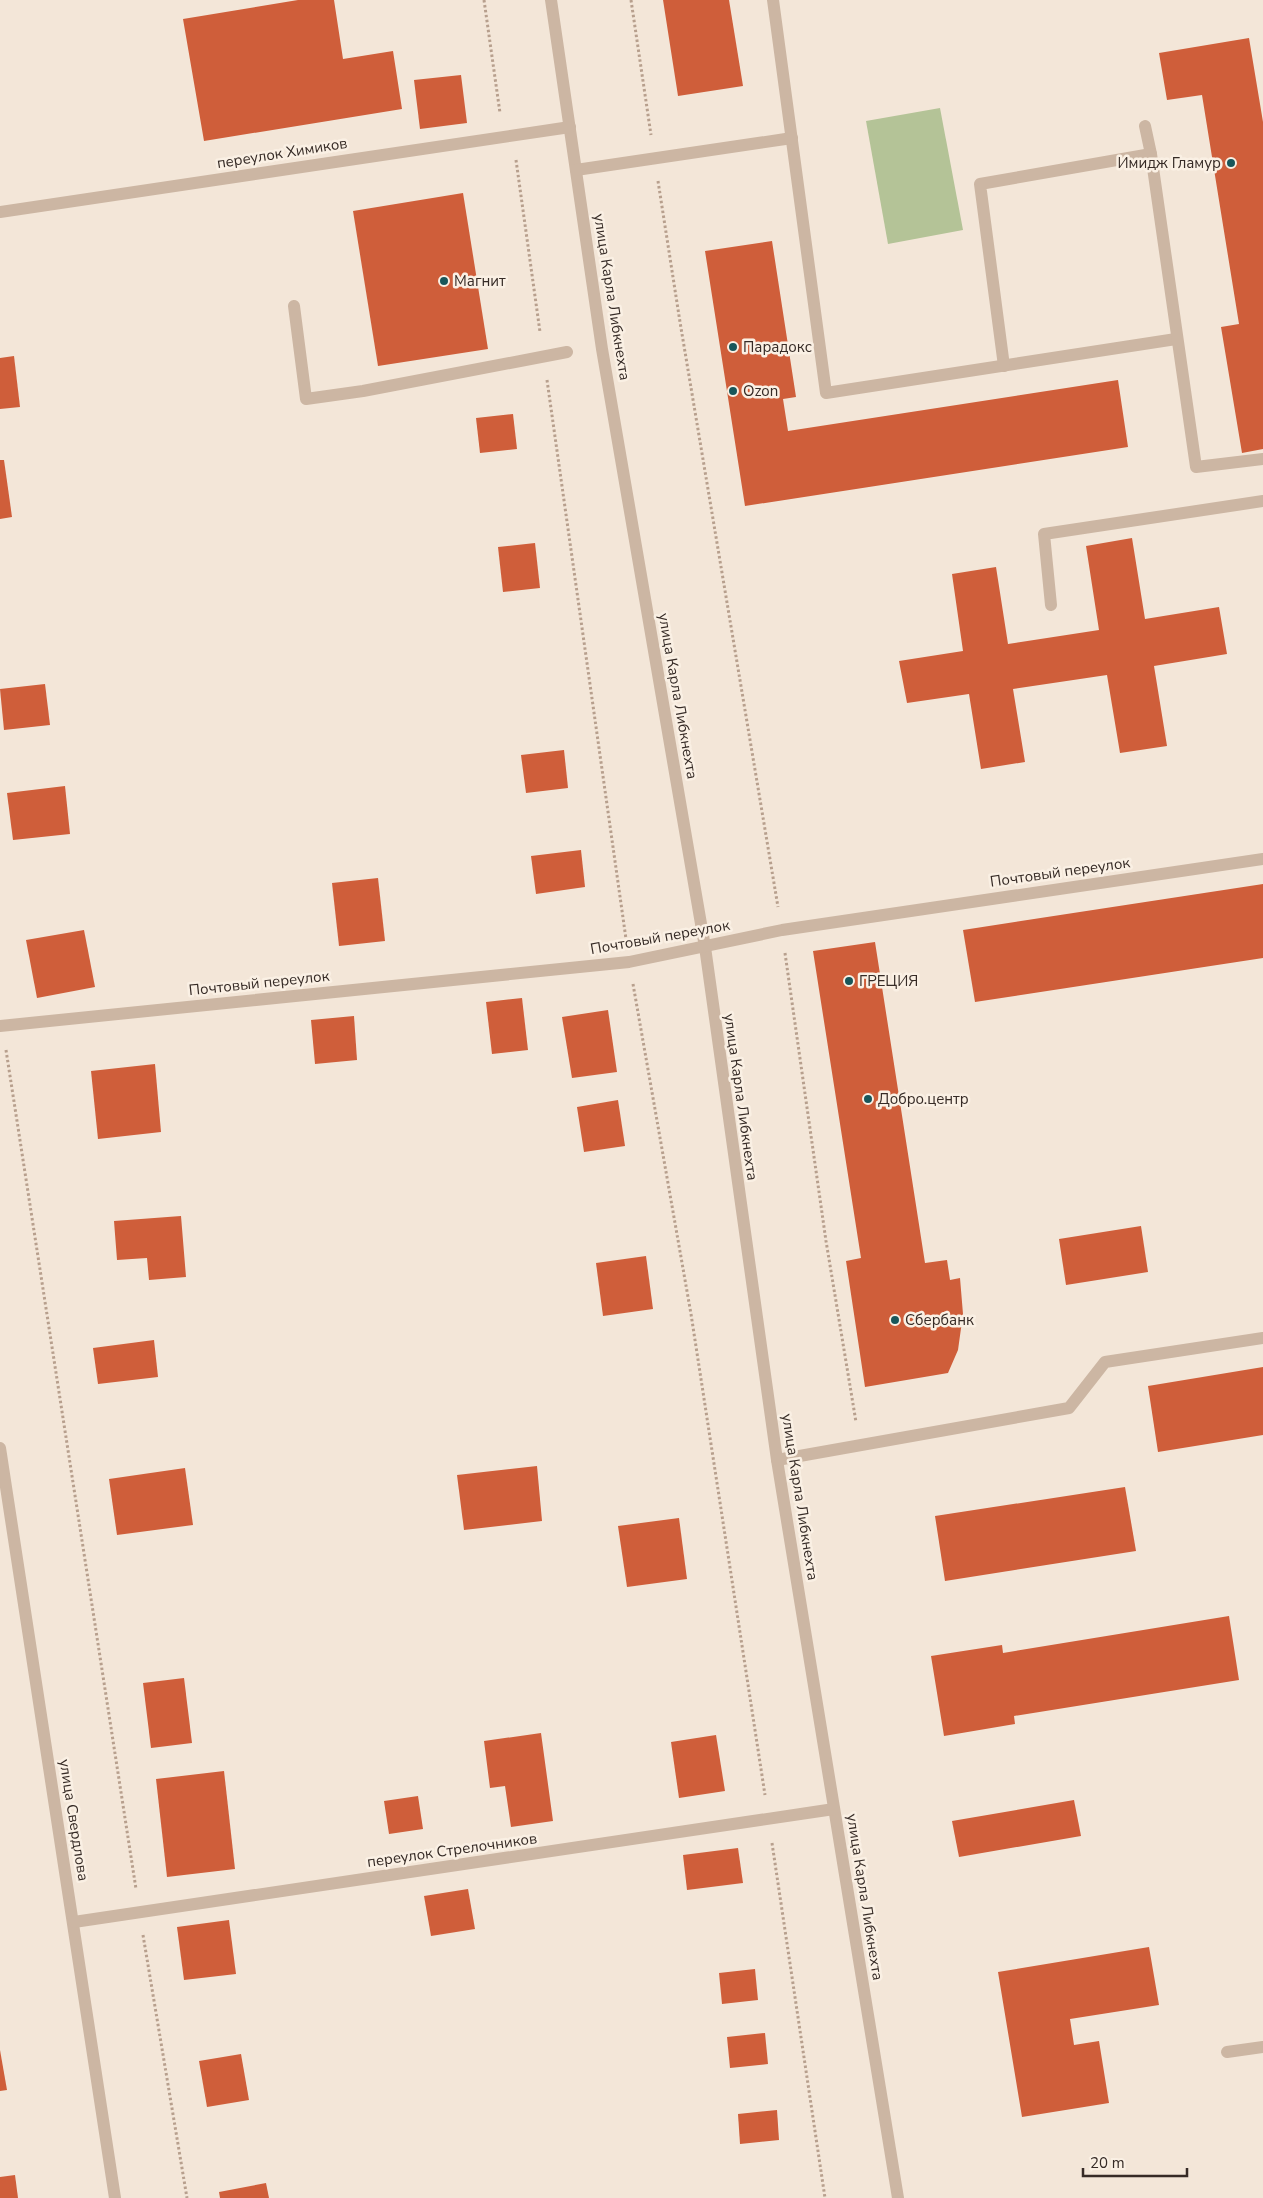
<svg xmlns="http://www.w3.org/2000/svg" width="1263" height="2198" font-family="'Nunito Sans',sans-serif">
	<rect width="100%" height="100%" fill="#f3e6d8"/>
	<path fill="#b4c397" d="M 940,108 L 963,230 L 888,244 L 866,121 Z"/>
	<g fill="#cf5e3a">
		<path d="M 298,0 L 334,0 L 343,59 L 393,51 L 402,109 L 204,141 L 183,19 Z"/>
		<path d="M 663,0 L 729,0 L 743,86 L 678,96 Z"/>
		<path d="M 1249,38 L 1263,122 L 1263,449 L 1242,453 L 1221,327 L 1239,324 L 1202,95 L 1167,100 L 1159,53 Z"/>
		<path d="M 461,75 L 467,123 L 420,129 L 414,80 Z"/>
		<path d="M 463,193 L 488,349 L 378,366 L 353,211 Z"/>
		<path d="M 772,241 L 796,397 L 783,399 L 788,431 L 1118,380 L 1128,447 L 745,506 L 705,251 Z"/>
		<path d="M 14,356 L 20,407 L 0,409 L 0,358 Z"/>
		<path d="M 513,414 L 517,449 L 480,453 L 476,418 Z"/>
		<path d="M 0,460 L 4,460 L 12,517 L 0,519 Z"/>
		<path d="M 1132,538 L 1145,619 L 1219,607 L 1227,654 L 1154,666 L 1167,746 L 1120,753 L 1107,675 L 1013,689 L 1025,762 L 981,769 L 969,694 L 907,703 L 899,661 L 963,651 L 952,574 L 996,567 L 1008,644 L 1099,630 L 1086,546 Z"/>
		<path d="M 535,543 L 540,588 L 503,592 L 498,547 Z"/>
		<path d="M 45,684 L 50,725 L 4,730 L 0,689 Z"/>
		<path d="M 564,750 L 568,788 L 526,793 L 521,755 Z"/>
		<path d="M 65,786 L 70,834 L 13,840 L 7,793 Z"/>
		<path d="M 581,850 L 585,887 L 536,894 L 531,856 Z"/>
		<path d="M 378,878 L 385,941 L 339,946 L 332,883 Z"/>
		<path d="M 1263,884 L 1263,958 L 975,1002 L 963,930 Z"/>
		<path d="M 84,930 L 95,987 L 37,998 L 26,940 Z"/>
		<path d="M 875,942 L 925,1263 L 947,1260 L 950,1280 L 960,1278 L 963,1314 L 958,1350 L 948,1373 L 865,1387 L 846,1261 L 861,1258 L 813,951 Z"/>
		<path d="M 522,998 L 528,1050 L 492,1054 L 486,1002 Z"/>
		<path d="M 608,1010 L 617,1072 L 572,1078 L 562,1017 Z"/>
		<path d="M 354,1016 L 357,1060 L 315,1064 L 311,1020 Z"/>
		<path d="M 155,1064 L 161,1132 L 98,1139 L 91,1071 Z"/>
		<path d="M 618,1100 L 625,1146 L 584,1152 L 577,1107 Z"/>
		<path d="M 181,1216 L 186,1277 L 149,1280 L 147,1258 L 117,1260 L 114,1221 Z"/>
		<path d="M 1141,1226 L 1148,1272 L 1066,1285 L 1059,1239 Z"/>
		<path d="M 646,1256 L 653,1309 L 603,1316 L 596,1263 Z"/>
		<path d="M 154,1340 L 158,1377 L 98,1384 L 93,1348 Z"/>
		<path d="M 1263,1367 L 1263,1435 L 1158,1452 L 1148,1386 Z"/>
		<path d="M 537,1466 L 542,1521 L 464,1530 L 457,1475 Z"/>
		<path d="M 185,1468 L 193,1525 L 117,1535 L 109,1479 Z"/>
		<path d="M 1125,1487 L 1136,1551 L 945,1581 L 935,1516 Z"/>
		<path d="M 679,1518 L 687,1579 L 627,1587 L 618,1526 Z"/>
		<path d="M 1229,1616 L 1239,1680 L 1014,1716 L 1015,1724 L 944,1736 L 931,1656 L 1002,1645 L 1003,1653 Z"/>
		<path d="M 184,1678 L 192,1743 L 151,1748 L 143,1683 Z"/>
		<path d="M 541,1733 L 553,1821 L 511,1827 L 505,1786 L 490,1788 L 484,1741 Z"/>
		<path d="M 716,1735 L 725,1791 L 679,1798 L 671,1742 Z"/>
		<path d="M 224,1771 L 235,1869 L 167,1877 L 156,1779 Z"/>
		<path d="M 418,1796 L 423,1829 L 389,1834 L 384,1801 Z"/>
		<path d="M 1074,1800 L 1081,1836 L 959,1857 L 952,1821 Z"/>
		<path d="M 738,1848 L 743,1883 L 687,1890 L 683,1855 Z"/>
		<path d="M 468,1889 L 475,1929 L 431,1936 L 424,1896 Z"/>
		<path d="M 229,1920 L 236,1974 L 184,1980 L 177,1927 Z"/>
		<path d="M 1149,1947 L 1159,2005 L 1070,2019 L 1074,2045 L 1099,2041 L 1109,2103 L 1022,2117 L 998,1972 Z"/>
		<path d="M 755,1969 L 758,2000 L 722,2004 L 719,1973 Z"/>
		<path d="M 765,2033 L 768,2064 L 730,2068 L 727,2037 Z"/>
		<path d="M 0,2050 L 7,2090 L 0,2091 Z"/>
		<path d="M 241,2054 L 249,2100 L 207,2107 L 199,2061 Z"/>
		<path d="M 777,2110 L 779,2140 L 740,2144 L 738,2114 Z"/>
		<path d="M 15,2175 L 18,2198 L 0,2198 L 0,2177 Z"/>
		<path d="M 266,2183 L 269,2198 L 220,2198 L 219,2192 Z"/>
	</g>
	<g fill="none" stroke-linecap="round" stroke-linejoin="round">
		<g stroke="#b79f8d" stroke-width="3" stroke-dasharray="2.5 2.5" stroke-linecap="butt">
			<path d="M 484,0 L 500,113"/>
			<path d="M 631,0 L 651,135"/>
			<path d="M 516,160 L 540,332"/>
			<path d="M 658,181 L 680,322 L 778,907"/>
			<path d="M 547,380 L 626,939"/>
			<path d="M 785,953 L 826,1241 L 856,1422"/>
			<path d="M 633,984 L 691,1314 L 765,1795"/>
			<path d="M 6,1050 L 136,1889"/>
			<path d="M 772,1843 L 825,2198"/>
			<path d="M 143,1935 L 187,2198"/>
		</g>
		<g stroke="#ccb6a3" stroke-width="12">
			<path d="M 551,0 L 602,349 L 705,947 L 777,1460 L 898,2198"/>
			<path d="M 773,0 L 826,393 L 1176,339"/>
			<path d="M 1145,126 L 1151,154 L 1196,467 L 1263,459"/>
			<path d="M 576,170 L 792,138"/>
			<path d="M 0,212 L 570,127"/>
			<path d="M 294,306 L 306,399 L 363,391 L 567,352"/>
			<path d="M 1004,366 L 980,184 L 1151,154"/>
			<path d="M 1051,605 L 1044,534 L 1263,501"/>
			<path d="M 0,1026 L 629,962 L 782,930 L 1263,859"/>
			<path d="M 0,1448 L 115,2198"/>
			<path d="M 777,1460 L 1069,1408 L 1105,1362 L 1263,1338"/>
			<path d="M 74,1922 L 834,1809"/>
			<path d="M 1227,2052 L 1263,2047"/>
		</g>
	</g>
	<g fill="#18565a" stroke="#faf0e4" stroke-width="2">
		<circle cx="1231" cy="163" r="5"/>
		<circle cx="444" cy="281" r="5"/>
		<circle cx="733" cy="347" r="5"/>
		<circle cx="733" cy="391" r="5"/>
		<circle cx="849" cy="981" r="5"/>
		<circle cx="868" cy="1099" r="5"/>
		<circle cx="895" cy="1320" r="5"/>
	</g>
	<g text-anchor="middle" stroke-width="5" stroke-linejoin="round" paint-order="stroke">
		<g font-size="15" fill="#362b26" stroke="#faf0e4">
			<text transform="translate(282 153) rotate(-9)" y="5">переулок Химиков</text>
			<text transform="translate(612 297) rotate(81)" y="5">улица Карла Либкнехта</text>
			<text transform="translate(678 696) rotate(80)" y="5">улица Карла Либкнехта</text>
			<text transform="translate(1060 872) rotate(-8)" y="5">Почтовый переулок</text>
			<text transform="translate(660 937) rotate(-10)" y="5">Почтовый переулок</text>
			<text transform="translate(259 983) rotate(-6)" y="5">Почтовый переулок</text>
			<text transform="translate(741 1097) rotate(82)" y="5">улица Карла Либкнехта</text>
			<text transform="translate(800 1497) rotate(81)" y="5">улица Карла Либкнехта</text>
			<text transform="translate(74 1820) rotate(81)" y="5">улица Свердлова</text>
			<text transform="translate(452 1850) rotate(-8)" y="5">переулок Стрелочников</text>
			<text transform="translate(865 1897) rotate(81)" y="5">улица Карла Либкнехта</text>
		</g>
		<g font-size="15" fill="#362b26" stroke="#faf0e4" text-anchor="start">
			<text x="1221" y="168" text-anchor="end">Имидж Гламур</text>
			<text x="454" y="286">Магнит</text>
			<text x="743" y="352">Парадокс</text>
			<text x="743" y="396">Ozon</text>
			<text x="859" y="986">ГРЕЦИЯ</text>
			<text x="878" y="1104">Добро.центр</text>
			<text x="905" y="1325">Сбербанк</text>
		</g>
	</g>
	<path d="M1083 2168v8h104v-8" fill="none" stroke="#362b26" stroke-width="2.5"/>
	<text x="1090" y="2168" font-size="15" fill="#362b26" stroke="#faf0e4" stroke-width="4" paint-order="stroke">20 m</text>
</svg>
